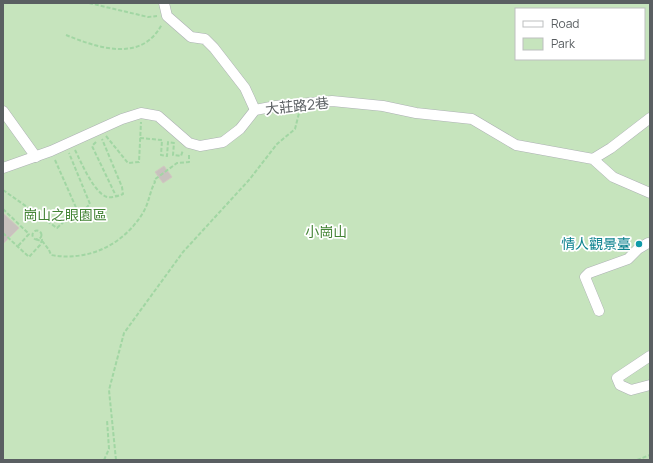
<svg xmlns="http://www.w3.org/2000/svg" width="653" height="463" font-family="Manrope,'Noto Sans TC',sans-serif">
	<rect width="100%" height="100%" fill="#ece7e1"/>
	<path fill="#c6e4bd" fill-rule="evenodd" d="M 3,3 L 650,3 L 650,460 L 3,460 ZM 516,9 L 644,9 L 644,59 L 516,59 Z"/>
	<g fill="#c8c2be" stroke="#d1c8c0">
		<path d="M 164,166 L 172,177 L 163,183 L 155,172 Z"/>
		<path d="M 3,213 L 19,228 L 3,244 Z"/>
	</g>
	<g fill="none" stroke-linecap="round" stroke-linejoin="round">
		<defs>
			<g id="minor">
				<path d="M 164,3 L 167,16 L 191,37 L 205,39 L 214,48 L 245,88 L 255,110"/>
				<path d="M 3,111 L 36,157"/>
				<path d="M 593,159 L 611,148 L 650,118"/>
				<path d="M 3,168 L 51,151 L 122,119 L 141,113 L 158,116 L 189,143 L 200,146 L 223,142 L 240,129 L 255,110 L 276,106 L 332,101 L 383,106 L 416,113 L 472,119 L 516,145 L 593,159 L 613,177 L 650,193"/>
				<path d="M 599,311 L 585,277 L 589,273 L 628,259 L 638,249 L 648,243"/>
				<path d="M 650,356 L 617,378 L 620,385 L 631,390 L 650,385"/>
			</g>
		</defs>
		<use href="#minor" stroke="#adb1b4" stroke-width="11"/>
		<g stroke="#a1d6a3" stroke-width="2" stroke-dasharray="4 2" stroke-linecap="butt">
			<path d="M 89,3 L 148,17 L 157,16"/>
			<path d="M 66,35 C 98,48 142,63 162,24"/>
			<path d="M 106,136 L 128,163 L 139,162 L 141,122"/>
			<path d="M 140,138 L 162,140 L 161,155 L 167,156 L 168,142 L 174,143 L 173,155 L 181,156 L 183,150"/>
			<path d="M 96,142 L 92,146 L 116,196"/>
			<path d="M 75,150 C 81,162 94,193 107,197 C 112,198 118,196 123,194 L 122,187 L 102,139"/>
			<path d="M 55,160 L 78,212"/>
			<path d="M 3,190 L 57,228 L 73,213 L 84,210 L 90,204 L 69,153"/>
			<path d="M 3,209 L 29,234 L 18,246"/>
			<circle cx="37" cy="235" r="4.5"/>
			<path d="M 3,233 L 29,257 L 40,245 L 42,240 L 41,237"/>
			<path d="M 49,250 L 51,255 C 89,262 125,244 144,211 C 149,202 150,191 155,182 L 154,180 L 177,163 L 189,162 L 189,153"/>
			<path d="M 104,460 L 109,449 L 107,420"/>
			<path d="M 116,460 L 109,390 L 124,333 L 183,252 L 249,180 L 277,144 L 295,129 L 299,113"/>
			<path d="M 637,460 L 650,455"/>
		</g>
		<use href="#minor" stroke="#fff" stroke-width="10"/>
		<path stroke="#a1d6a3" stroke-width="2" stroke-dasharray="4 2" stroke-linecap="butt" d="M 36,239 L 43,242 L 49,250"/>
	</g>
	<circle fill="#0f9aa8" stroke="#fff" stroke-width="1.5" cx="639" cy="244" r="4"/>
	<g text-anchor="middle" stroke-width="3.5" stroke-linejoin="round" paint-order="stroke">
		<g font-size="14" fill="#5a5f62" stroke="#fff">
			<text transform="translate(297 106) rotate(-6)" y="5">大莊路2巷</text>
		</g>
		<g font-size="14" fill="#448436" stroke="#fff">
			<text x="65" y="220">崗山之眼園區</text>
			<text x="326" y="237">小崗山</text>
		</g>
		<g font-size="14" fill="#0d838f" stroke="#fff" text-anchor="end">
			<text x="631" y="249">情人觀景臺</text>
		</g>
	</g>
	<rect width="653" height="463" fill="none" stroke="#5a5f62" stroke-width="8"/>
	<rect x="515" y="8" width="130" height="52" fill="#ffffff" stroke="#bdbfc0"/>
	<rect x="523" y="21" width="20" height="6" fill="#ffffff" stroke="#bdbfc0"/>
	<text x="551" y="28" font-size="12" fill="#5a5f62">Road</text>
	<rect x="523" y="38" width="20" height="12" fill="#c6e4bd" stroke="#bdbfc0"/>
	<text x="551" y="48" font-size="12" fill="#5a5f62">Park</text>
</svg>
